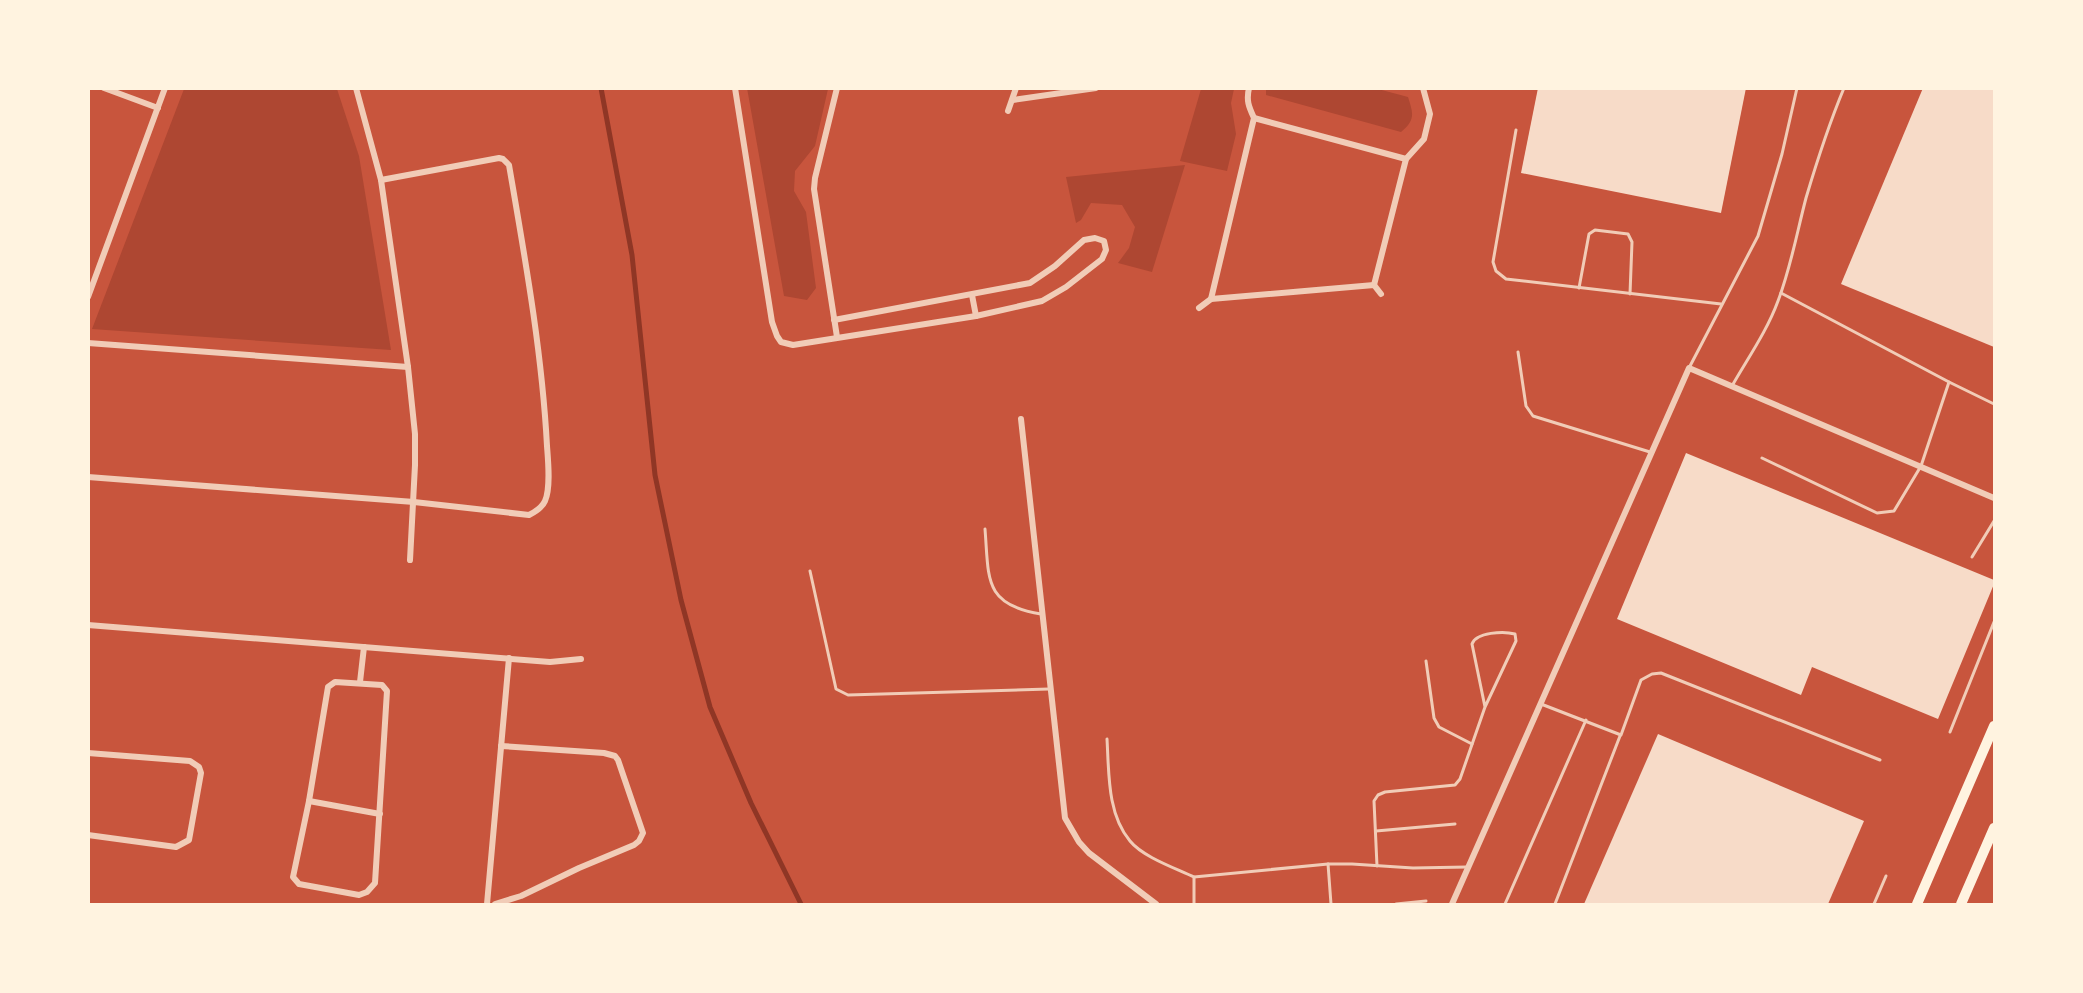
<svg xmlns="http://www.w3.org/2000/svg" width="2083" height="993" font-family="Inter,sans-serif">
	<rect width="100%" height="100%" fill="#c8553d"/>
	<g fill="#ae4732">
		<path d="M 747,88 L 828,89 L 815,146 L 795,171 L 794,191 L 806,212 L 816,288 L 807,300 L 784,296 Z"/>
		<path d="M 184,89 L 337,89 L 359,156 L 391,350 L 92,329 Z"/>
		<path d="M 1201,89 L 1234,89 L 1231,103 L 1236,134 L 1227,171 L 1180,161 Z"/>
		<path d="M 1266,89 L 1378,89 L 1408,97 C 1413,113 1416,120 1401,132 L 1266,95 Z"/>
		<path d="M 1185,165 L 1152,272 L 1118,263 L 1129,248 L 1135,227 L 1122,205 L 1091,203 L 1081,220 L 1076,223 L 1066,177 Z"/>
	</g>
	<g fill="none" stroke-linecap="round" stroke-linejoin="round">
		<path stroke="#8f3625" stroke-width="5" d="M 601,88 L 632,255 L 655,475 L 681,600 L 710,707 L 751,803 L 801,904"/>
	</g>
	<g fill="#f7dbc8">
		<path d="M 1538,88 L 1746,88 L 1721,213 L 1521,173 Z"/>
		<path d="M 1923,88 L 1994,88 L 1994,347 L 1841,284 Z"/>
		<path d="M 1686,453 L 1994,580 L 1994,584 L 1938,719 L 1812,667 L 1801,695 L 1617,619 Z"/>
		<path d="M 1658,734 L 1864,821 L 1828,904 L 1584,904 Z"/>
	</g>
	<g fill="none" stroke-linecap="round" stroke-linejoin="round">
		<g stroke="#f1ccb7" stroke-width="3">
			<path d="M 1516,130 L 1493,262 L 1496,271 L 1506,279 L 1721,304"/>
			<path d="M 1579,288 L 1589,234 L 1595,230 L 1628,234 L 1632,242 L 1630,294"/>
			<path d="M 1518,352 L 1526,406 L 1533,416 L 1650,452"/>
			<path d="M 1689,368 L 1758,236 L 1782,154 L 1797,88"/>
			<path d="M 1949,382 L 1994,404"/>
			<path d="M 1732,386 C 1748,358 1767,331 1778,301 C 1791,267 1797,232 1806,198 C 1817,161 1829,124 1844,88"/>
			<path d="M 1762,458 L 1877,513 L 1894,511 L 1921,466 L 1949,382 L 1781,293"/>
			<path d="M 985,529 C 989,578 983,605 1041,614"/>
			<path d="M 1972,557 L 1994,521"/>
			<path d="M 810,571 L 836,689 L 848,695 L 1049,689"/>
			<path d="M 1426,661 L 1434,718 L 1439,727 L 1472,744"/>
			<path d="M 1541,704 L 1621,735 L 1641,680 L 1652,674 L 1661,673 L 1880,760"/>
			<path d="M 1950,732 L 1994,622"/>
			<path d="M 1107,739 C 1109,772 1107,814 1130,841 C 1143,857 1175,868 1194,877 L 1194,904"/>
			<path d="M 1376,831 L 1455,824"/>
			<path d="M 1328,864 L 1331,904"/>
			<path d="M 1377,866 L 1374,801 L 1378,795 L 1385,792 L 1455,785 L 1460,779 L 1485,707 L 1516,641 L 1515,634 C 1504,631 1476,632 1472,644 L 1485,707"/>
			<path d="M 1194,877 L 1328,864 L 1352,864 L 1413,868 L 1467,867"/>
			<path d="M 1396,904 L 1426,901"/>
			<path d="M 1505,904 L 1586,720"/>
			<path d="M 1555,904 L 1620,736"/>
			<path d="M 1874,904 L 1886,876"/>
		</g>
		<g stroke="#f1ccb7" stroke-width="6">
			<path d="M 104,88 L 158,108"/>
			<path d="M 356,88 L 381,180 L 408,367 L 415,434 L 415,465 L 410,560"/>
			<path d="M 735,88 L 772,322 L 777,336 L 781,342 L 793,345 L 976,316 L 1042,301 L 1066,287 L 1102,259 L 1106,250 L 1104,241 L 1095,238 L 1084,240 L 1055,266 L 1030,283 L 834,320"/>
			<path d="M 837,88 L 815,178 L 814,189 L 837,337"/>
			<path d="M 1013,100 L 1096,88"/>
			<path d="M 1008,111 L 1016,88"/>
			<path d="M 1254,118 L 1406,159"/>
			<path d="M 1374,285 L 1406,159 L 1424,139 L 1430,114 L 1423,88"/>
			<path d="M 972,295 L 976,316"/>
			<path d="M 88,297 L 165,88"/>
			<path d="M 1211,299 L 1254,118 C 1249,107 1246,101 1249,88"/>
			<path d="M 1199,308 L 1211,299 L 1374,285 L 1381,294"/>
			<path d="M 88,343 L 408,367"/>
			<path d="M 1021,419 L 1065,818 L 1079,842 L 1089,853 L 1156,904"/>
			<path d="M 88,477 L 414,502 L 529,515 C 535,512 542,508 545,501 C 551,488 548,460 547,446 C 542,352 525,258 509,165 L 503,159 L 499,158 L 381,180"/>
			<path d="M 88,625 L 550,662 L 581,659"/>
			<path d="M 335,682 L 382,685 L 387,691 L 375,883 L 367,892 L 359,895 L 299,884 L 293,877 L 309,801 L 328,687 Z"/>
			<path d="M 360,682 L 364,647"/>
			<path d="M 88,753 L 190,761 L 199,767 L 201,773 L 189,840 L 176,847 L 88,835"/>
			<path d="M 309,801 L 380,814"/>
			<path d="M 487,904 L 509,658"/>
			<path d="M 495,904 L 521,896 L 579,868 L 634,845 L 639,841 L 643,833 L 618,760 L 615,756 L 604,753 L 501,746"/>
			<path d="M 1452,904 L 1689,368 L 1994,498"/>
		</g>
		<g stroke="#fff3e0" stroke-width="10">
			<path d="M 1917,904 L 1994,726"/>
			<path d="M 1961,904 L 1994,828"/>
		</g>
	</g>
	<rect width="2083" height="993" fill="none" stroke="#fff3e0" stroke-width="180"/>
</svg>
